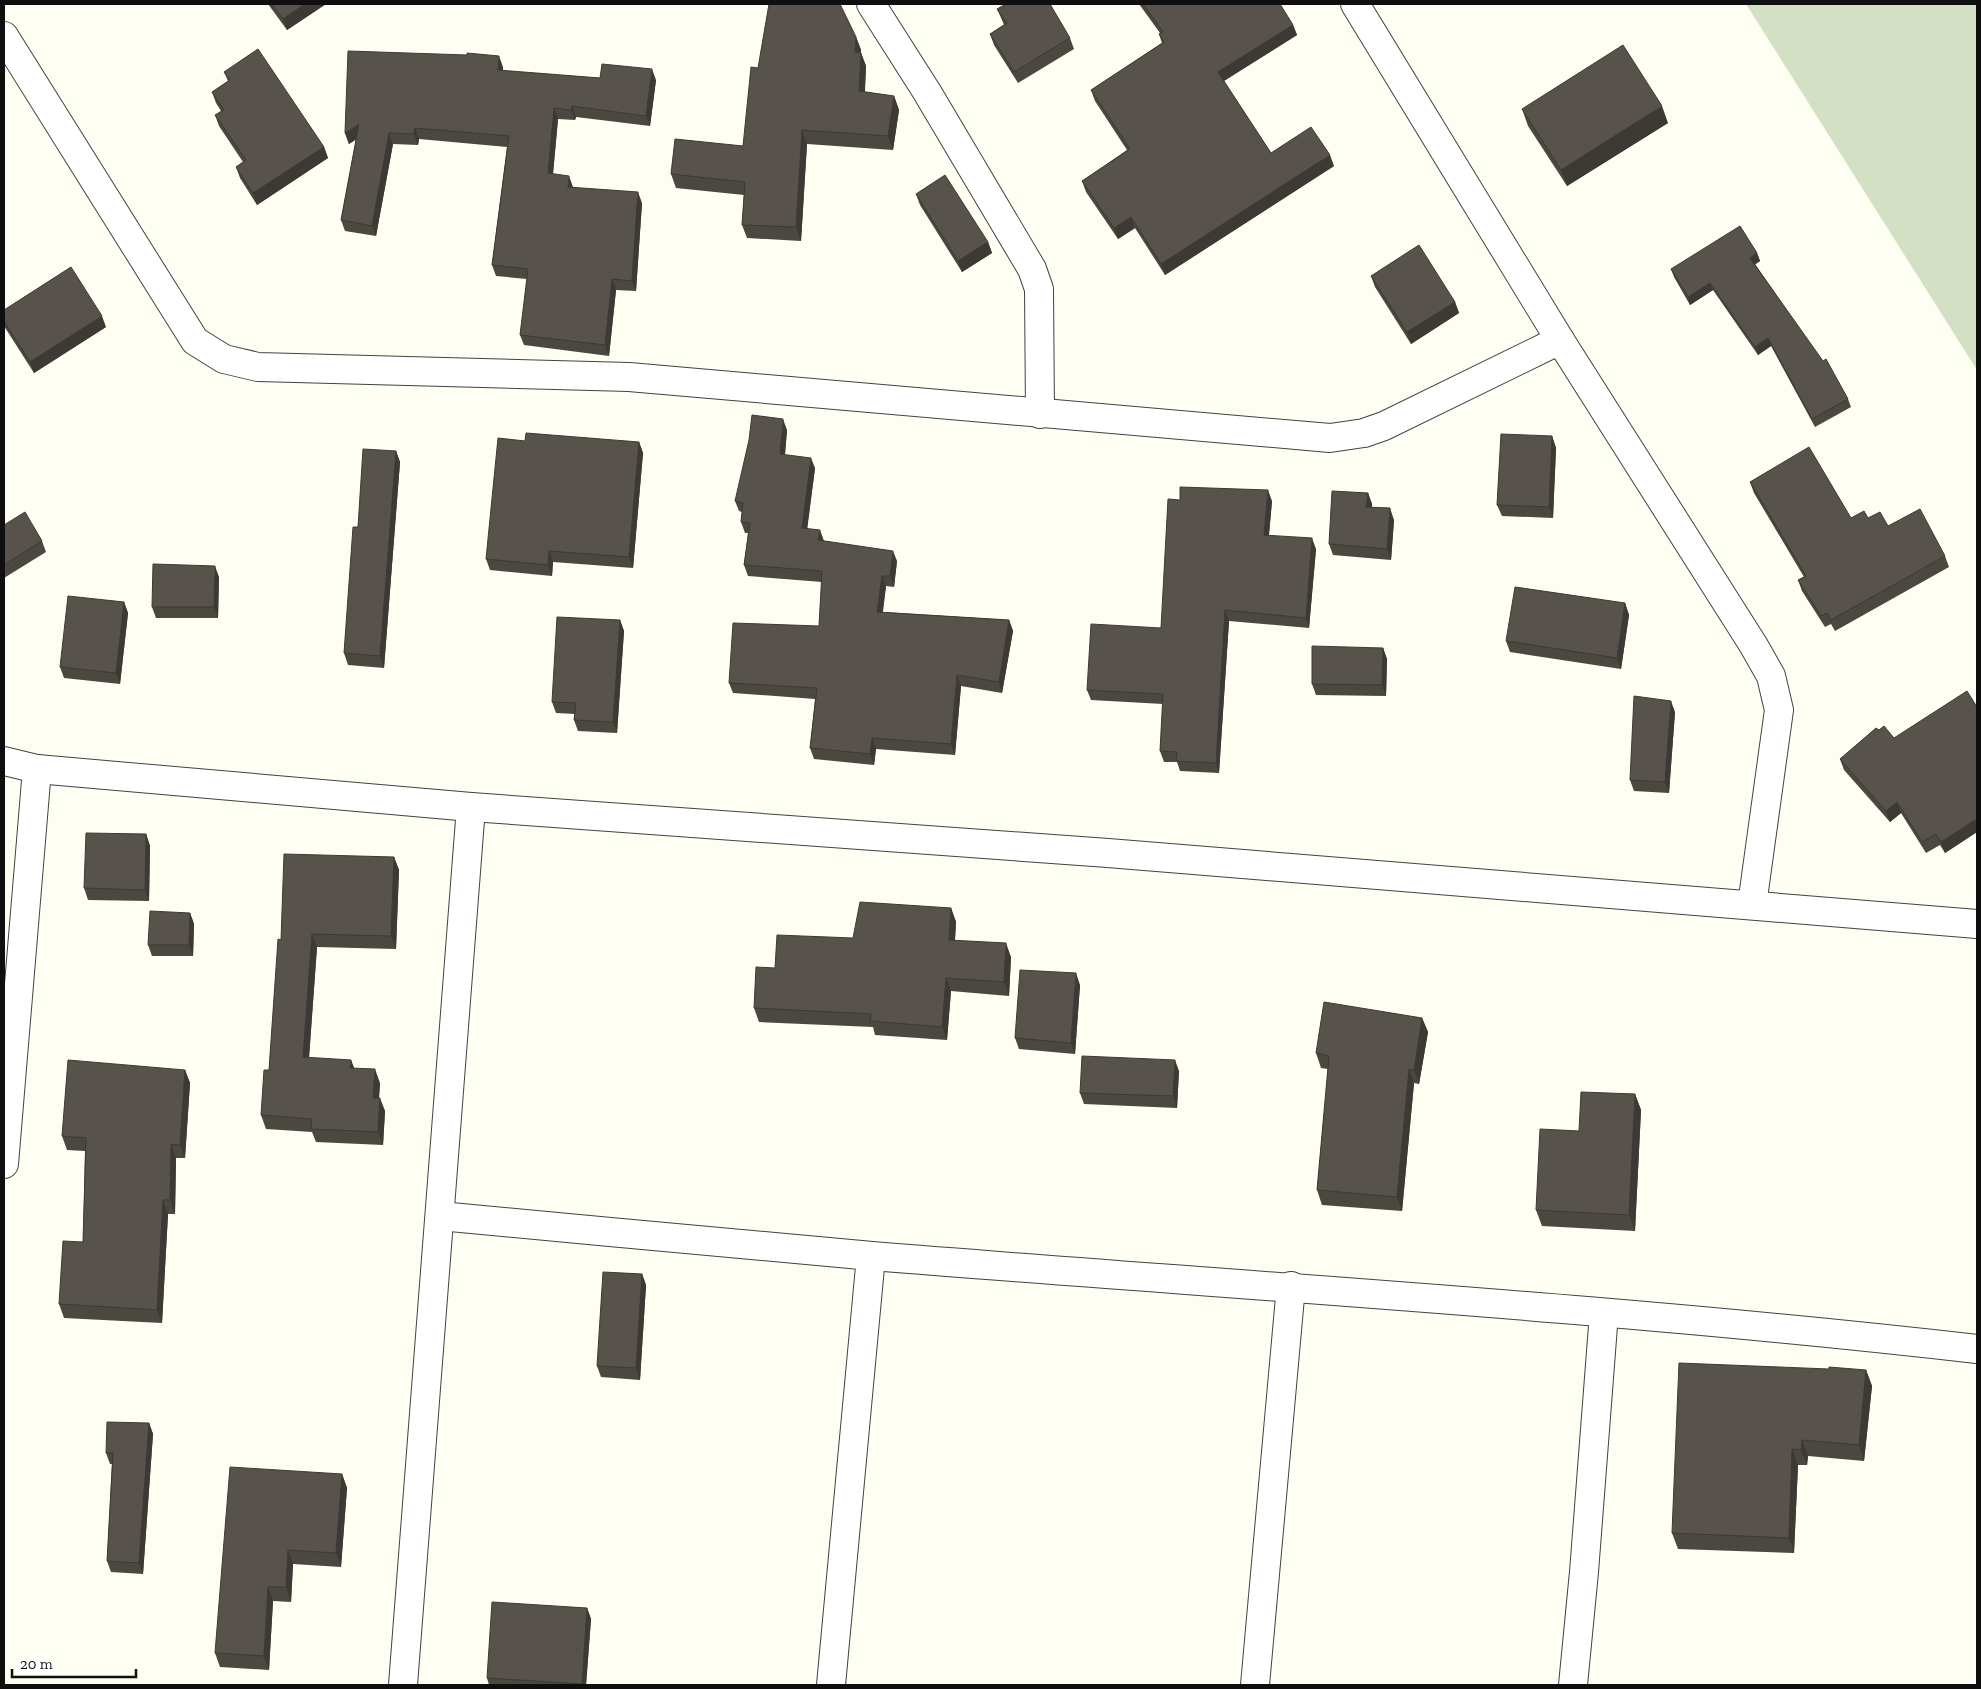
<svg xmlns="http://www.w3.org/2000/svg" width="1981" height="1689" font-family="'Zilla Slab',serif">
	<rect width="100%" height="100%" fill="#fefef2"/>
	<path fill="#d3e0c3" d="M 1746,4 L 1977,4 L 1977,370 Z"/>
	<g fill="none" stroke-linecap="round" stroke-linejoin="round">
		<defs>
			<g id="minor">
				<path d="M 871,4 L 927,92 L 1032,269 L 1039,289 L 1040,414"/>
				<path d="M 1355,4 L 1560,340 L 1754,646 L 1771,676 L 1779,710 L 1752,905"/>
				<path d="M 4,36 L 195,341 L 224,359 L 258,367 L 629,377 L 1330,438 L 1364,433 L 1384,426 L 1560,340"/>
				<path d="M 4,761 L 37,769 L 471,807 L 1108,853 L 1977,924"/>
				<path d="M 4,1164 L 37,769"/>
				<path d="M 440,1216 C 584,1229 728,1244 872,1256 C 1241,1286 1610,1307 1977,1349"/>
				<path d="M 403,1685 L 471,807"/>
				<path d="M 831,1685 L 871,1256"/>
				<path d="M 1255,1685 L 1291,1286"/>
				<path d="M 1573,1685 L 1584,1572 L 1604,1313"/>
			</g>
		</defs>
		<use href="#minor" stroke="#424242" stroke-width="30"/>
		<use href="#minor" stroke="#fff" stroke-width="28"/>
	</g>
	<g fill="#4b4741">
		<path d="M 268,4 L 326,4 L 287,30 Z"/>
		<path d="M 1139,4 L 1280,4 L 1293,25 L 1297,35 L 1224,81 L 1271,153 L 1334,166 L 1165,275 L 1135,228 L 1118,239 L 1086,192 L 1082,181 L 1127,150 L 1095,101 L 1091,90 L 1162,43 L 1159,34 L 1160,33 Z"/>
		<path d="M 997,9 L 1070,38 L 1074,49 L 1018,83 L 994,45 L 990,34 L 1004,25 L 1002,20 Z"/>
		<path d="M 856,37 L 861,50 L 861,53 L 866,66 L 865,92 L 894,96 L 899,110 L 893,150 L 807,144 L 801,241 L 747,238 L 742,225 L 744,195 L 676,188 L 671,174 L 743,146 L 758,68 Z"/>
		<path d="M 503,67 L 503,71 L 600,78 L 656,80 L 650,126 L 576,117 L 575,120 L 558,119 L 553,174 L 573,187 L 642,203 L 636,291 L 616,290 L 609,356 L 524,345 L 520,335 L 527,279 L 496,276 L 492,265 L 507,147 L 419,139 L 418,145 L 393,144 L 376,236 L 345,231 L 341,220 L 356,139 L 349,144 L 345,133 Z"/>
		<path d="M 224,72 L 324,147 L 328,158 L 257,205 L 240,178 L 236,167 L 243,162 L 219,126 L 215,115 L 221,111 L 216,103 L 212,92 L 228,81 Z"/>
		<path d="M 1522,109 L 1668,123 L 1567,186 L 1528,126 Z"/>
		<path d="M 916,194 L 988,242 L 992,253 L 962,272 L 920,205 Z"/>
		<path d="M 1757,253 L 1760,261 L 1755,264 L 1848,399 L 1851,407 L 1815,427 L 1771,346 L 1758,355 L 1713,290 L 1690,305 L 1674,277 L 1671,269 Z"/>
		<path d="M 1371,276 L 1455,302 L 1459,313 L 1411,344 L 1375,287 Z"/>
		<path d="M 4,310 L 106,327 L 34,373 L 4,326 Z"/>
		<path d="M 787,430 L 785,455 L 815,468 L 807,528 L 824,541 L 897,561 L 894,587 L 886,586 L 883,612 L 1009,620 L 1013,631 L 1002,693 L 961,686 L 955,755 L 876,749 L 874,765 L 814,759 L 810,748 L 815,699 L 733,693 L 729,683 L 819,626 L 822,582 L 748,576 L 744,565 L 748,533 L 745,533 L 741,522 L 742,512 L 739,511 L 735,501 Z"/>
		<path d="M 1552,436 L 1556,448 L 1553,518 L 1502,516 L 1497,505 Z"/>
		<path d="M 525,441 L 639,442 L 643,453 L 633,568 L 553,562 L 552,576 L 490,570 L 486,559 Z"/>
		<path d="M 396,451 L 400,462 L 384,668 L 348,665 L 344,653 L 358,527 Z"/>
		<path d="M 1750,482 L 1851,518 L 1868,518 L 1888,526 L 1945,556 L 1949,567 L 1835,631 L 1831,624 L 1825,627 L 1802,591 L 1798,580 L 1804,577 L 1754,493 Z"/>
		<path d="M 1368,493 L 1372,504 L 1372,507 L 1394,520 L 1391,560 L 1333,555 L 1329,544 Z"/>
		<path d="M 1180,500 L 1272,501 L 1269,535 L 1316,549 L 1309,628 L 1229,621 L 1219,773 L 1180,771 L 1177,762 L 1164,762 L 1160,751 L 1163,704 L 1091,700 L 1087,690 L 1161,628 Z"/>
		<path d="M 4,525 L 42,541 L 46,552 L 4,578 Z"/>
		<path d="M 219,577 L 218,618 L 156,618 L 152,607 Z"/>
		<path d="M 124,602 L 128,613 L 120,684 L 64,678 L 60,667 Z"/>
		<path d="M 1625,603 L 1629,615 L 1621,669 L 1510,652 L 1506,641 Z"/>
		<path d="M 620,620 L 624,631 L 617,733 L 578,731 L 574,720 L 575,714 L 556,713 L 552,702 Z"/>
		<path d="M 1383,648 L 1387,659 L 1386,696 L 1316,695 L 1312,684 Z"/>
		<path d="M 1977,707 L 1977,832 L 1945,853 L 1940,845 L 1926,853 L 1901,813 L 1890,822 L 1844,770 L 1840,759 L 1879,730 L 1894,738 Z"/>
		<path d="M 1675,712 L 1669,793 L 1634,791 L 1630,780 Z"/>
		<path d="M 146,834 L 150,846 L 149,901 L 88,900 L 84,888 Z"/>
		<path d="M 394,857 L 399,870 L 396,949 L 317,947 L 309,1058 L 351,1060 L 354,1068 L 380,1083 L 379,1098 L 385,1111 L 383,1145 L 316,1142 L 312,1132 L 266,1129 L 261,1115 L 269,1070 L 281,940 Z"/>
		<path d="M 951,908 L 956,922 L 955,941 L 1011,957 L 1009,996 L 951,991 L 947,1040 L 875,1035 L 873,1027 L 759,1022 L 754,1008 L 775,968 L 853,938 Z"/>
		<path d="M 190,913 L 194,924 L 193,956 L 152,956 L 148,945 Z"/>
		<path d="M 1080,985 L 1075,1054 L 1019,1049 L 1015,1038 Z"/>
		<path d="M 1422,1018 L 1428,1032 L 1419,1084 L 1414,1083 L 1402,1211 L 1322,1205 L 1317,1190 L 1328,1069 L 1321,1068 L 1316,1053 Z"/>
		<path d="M 185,1070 L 190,1083 L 185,1158 L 176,1158 L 175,1214 L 168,1214 L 162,1323 L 64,1318 L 59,1304 L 83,1242 L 85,1151 L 67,1150 L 62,1136 Z"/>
		<path d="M 1179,1071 L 1177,1108 L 1084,1104 L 1080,1093 Z"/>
		<path d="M 1635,1094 L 1641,1110 L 1635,1231 L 1542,1226 L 1536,1210 L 1579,1131 Z"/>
		<path d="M 642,1274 L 646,1285 L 640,1380 L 601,1377 L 597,1366 Z"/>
		<path d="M 1829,1369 L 1866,1370 L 1872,1386 L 1864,1461 L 1808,1456 L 1807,1465 L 1798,1465 L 1794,1553 L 1678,1549 L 1672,1533 Z"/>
		<path d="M 149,1423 L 153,1434 L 143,1574 L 111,1572 L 107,1561 L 112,1464 L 110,1464 L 106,1453 Z"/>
		<path d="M 342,1474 L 347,1488 L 341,1567 L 293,1564 L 291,1602 L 273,1601 L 269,1670 L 220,1667 L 215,1653 Z"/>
		<path d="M 587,1608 L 591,1619 L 586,1685 L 489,1685 L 487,1678 Z"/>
	</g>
	<g fill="#3d3935">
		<path d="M 305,4 L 326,4 L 287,30 L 283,19 Z"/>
		<path d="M 1293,25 L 1297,35 L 1222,82 L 1218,72 Z"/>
		<path d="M 856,37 L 861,50 L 860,66 L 855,52 Z"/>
		<path d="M 861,53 L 866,66 L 864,105 L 859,91 Z"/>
		<path d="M 499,56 L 503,67 L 502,81 L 498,70 Z"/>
		<path d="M 652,69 L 656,80 L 650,126 L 646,116 Z"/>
		<path d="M 894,96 L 899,110 L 893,150 L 888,136 Z"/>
		<path d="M 572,106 L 576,117 L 575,120 L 571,110 Z"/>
		<path d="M 1662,106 L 1668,123 L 1567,186 L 1561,170 Z"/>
		<path d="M 554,108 L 558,119 L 552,184 L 548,173 Z"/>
		<path d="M 359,124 L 363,135 L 349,144 L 345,133 Z"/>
		<path d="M 415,128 L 419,139 L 418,145 L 414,134 Z"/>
		<path d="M 802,130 L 807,144 L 801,241 L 796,227 Z"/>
		<path d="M 389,133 L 393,144 L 376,236 L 372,226 Z"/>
		<path d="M 324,147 L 328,158 L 257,205 L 253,193 Z"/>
		<path d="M 1330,155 L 1334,166 L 1165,275 L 1161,264 Z"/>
		<path d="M 569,176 L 573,187 L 568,187 Z"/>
		<path d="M 638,192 L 642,203 L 636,291 L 632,281 Z"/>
		<path d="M 1131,217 L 1135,228 L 1118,239 L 1114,228 Z"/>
		<path d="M 988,242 L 992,253 L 962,272 L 958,261 Z"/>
		<path d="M 1757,253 L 1760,261 L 1753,266 L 1750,258 Z"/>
		<path d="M 612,279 L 616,290 L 609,356 L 605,345 Z"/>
		<path d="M 1710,283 L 1713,290 L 1690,305 L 1688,297 Z"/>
		<path d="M 1455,302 L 1459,313 L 1411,344 L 1407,332 Z"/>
		<path d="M 102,316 L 106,327 L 34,373 L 30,362 Z"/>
		<path d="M 1768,338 L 1771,346 L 1758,355 L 1755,347 Z"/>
		<path d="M 783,419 L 787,430 L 784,465 L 780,454 Z"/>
		<path d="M 1552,436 L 1556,448 L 1553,518 L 1549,507 Z"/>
		<path d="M 639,442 L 643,453 L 633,568 L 629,557 Z"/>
		<path d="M 396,451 L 400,462 L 384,668 L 380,656 Z"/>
		<path d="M 811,458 L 815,468 L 806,539 L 802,528 Z"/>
		<path d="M 1268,490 L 1272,501 L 1268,545 L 1264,535 Z"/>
		<path d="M 1368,493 L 1372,504 L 1371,518 L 1366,507 Z"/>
		<path d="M 1390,508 L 1394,520 L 1391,560 L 1387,549 Z"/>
		<path d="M 820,530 L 824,541 L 818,540 Z"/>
		<path d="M 1312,538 L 1316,549 L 1309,628 L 1306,618 Z"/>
		<path d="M 549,551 L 553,562 L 552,576 L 548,565 Z"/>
		<path d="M 893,551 L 897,561 L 894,587 L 890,576 Z"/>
		<path d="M 215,566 L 219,577 L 218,618 L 214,607 Z"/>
		<path d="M 882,576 L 886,586 L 881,622 L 877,612 Z"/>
		<path d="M 124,602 L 128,613 L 120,684 L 116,673 Z"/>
		<path d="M 1625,603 L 1629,615 L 1621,669 L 1617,658 Z"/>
		<path d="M 1225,610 L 1229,621 L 1219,773 L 1216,763 Z"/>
		<path d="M 620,620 L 624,631 L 617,733 L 613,722 Z"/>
		<path d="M 1009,620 L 1013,631 L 1002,693 L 999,682 Z"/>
		<path d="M 1383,648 L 1387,659 L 1386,696 L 1382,685 Z"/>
		<path d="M 957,675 L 961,686 L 955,755 L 951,744 Z"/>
		<path d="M 1671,701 L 1675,712 L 1669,793 L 1665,782 Z"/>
		<path d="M 872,738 L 876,749 L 874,765 L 870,754 Z"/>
		<path d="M 1897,802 L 1901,813 L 1890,822 L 1886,811 Z"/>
		<path d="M 1975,820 L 1977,827 L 1977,832 L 1945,853 L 1941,842 Z"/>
		<path d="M 146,834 L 150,846 L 149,901 L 145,890 Z"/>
		<path d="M 394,857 L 399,870 L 396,949 L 391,936 Z"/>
		<path d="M 951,908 L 956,922 L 954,954 L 949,940 Z"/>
		<path d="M 190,913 L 194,924 L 193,956 L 189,945 Z"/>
		<path d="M 312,934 L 317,947 L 308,1071 L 303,1057 Z"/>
		<path d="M 1006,943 L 1011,957 L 1009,996 L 1004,982 Z"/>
		<path d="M 1076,973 L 1080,985 L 1075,1054 L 1071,1043 Z"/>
		<path d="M 946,978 L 951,991 L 947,1040 L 942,1027 Z"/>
		<path d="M 1422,1018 L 1428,1032 L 1419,1084 L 1414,1070 Z"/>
		<path d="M 351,1060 L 356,1073 L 350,1068 Z"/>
		<path d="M 1175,1060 L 1179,1071 L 1177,1108 L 1173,1096 Z"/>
		<path d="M 375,1069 L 380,1083 L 378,1111 L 373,1098 Z"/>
		<path d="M 1409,1069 L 1414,1083 L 1402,1211 L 1397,1197 Z"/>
		<path d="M 185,1070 L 190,1083 L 185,1158 L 180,1145 Z"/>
		<path d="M 1635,1094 L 1641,1110 L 1635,1231 L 1629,1215 Z"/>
		<path d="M 380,1098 L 385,1111 L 383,1145 L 378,1132 Z"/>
		<path d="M 171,1144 L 176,1158 L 175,1214 L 170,1200 Z"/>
		<path d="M 163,1200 L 168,1214 L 162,1323 L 157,1310 Z"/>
		<path d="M 642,1274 L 646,1285 L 640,1380 L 636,1368 Z"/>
		<path d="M 1866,1370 L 1872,1386 L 1864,1461 L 1859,1445 Z"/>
		<path d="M 149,1423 L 153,1434 L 143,1574 L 139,1563 Z"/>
		<path d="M 1802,1440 L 1808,1456 L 1807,1465 L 1801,1450 Z"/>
		<path d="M 1792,1449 L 1798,1465 L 1794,1553 L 1789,1538 Z"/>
		<path d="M 342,1474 L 347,1488 L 341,1567 L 336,1553 Z"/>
		<path d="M 288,1550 L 293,1564 L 291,1602 L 286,1587 Z"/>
		<path d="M 268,1587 L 273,1601 L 269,1670 L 264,1656 Z"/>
		<path d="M 587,1608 L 591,1619 L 586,1685 L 582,1685 Z"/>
	</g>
	<g fill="#57524c" stroke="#3d3935">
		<path d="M 272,4 L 305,4 L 283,19 Z"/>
		<path d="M 769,4 L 840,4 L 856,37 L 855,52 L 861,53 L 859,91 L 894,96 L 888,136 L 802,130 L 796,227 L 742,225 L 745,182 L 671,174 L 675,139 L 743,146 L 751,67 L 758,68 Z"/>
		<path d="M 1006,4 L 1050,4 L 1070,38 L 1014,72 L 990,34 L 1007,23 L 997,9 Z"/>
		<path d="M 1143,4 L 1280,4 L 1293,25 L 1218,72 L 1271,153 L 1311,127 L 1330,155 L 1161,264 L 1131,217 L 1114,228 L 1082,181 L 1130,149 L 1091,90 L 1164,42 L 1159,34 L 1163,32 Z"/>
		<path d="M 1623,45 L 1662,106 L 1561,170 L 1522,109 Z"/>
		<path d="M 258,49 L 324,147 L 253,193 L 236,167 L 246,160 L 215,115 L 224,110 L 212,92 L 230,80 L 224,72 Z"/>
		<path d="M 348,51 L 467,55 L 467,53 L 499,56 L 498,70 L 600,78 L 602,64 L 652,69 L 646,116 L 572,106 L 571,110 L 554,108 L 548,173 L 569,176 L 568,187 L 638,192 L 632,281 L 612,279 L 605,345 L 520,335 L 528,269 L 492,265 L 509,136 L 415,128 L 414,134 L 389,133 L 372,226 L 341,220 L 359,124 L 345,133 Z"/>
		<path d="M 945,175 L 988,242 L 958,261 L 916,194 Z"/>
		<path d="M 1740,226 L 1757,253 L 1750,258 L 1823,361 L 1826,359 L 1848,399 L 1812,419 L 1768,338 L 1755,347 L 1710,283 L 1688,297 L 1671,269 Z"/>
		<path d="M 1419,245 L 1455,302 L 1407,332 L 1371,276 Z"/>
		<path d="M 71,267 L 102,316 L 30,362 L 4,321 L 4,310 Z"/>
		<path d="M 752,415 L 783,419 L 780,454 L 811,458 L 802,528 L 820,530 L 818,540 L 893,551 L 890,576 L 882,576 L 877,612 L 1009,620 L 999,682 L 957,675 L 951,744 L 872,738 L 870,754 L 810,748 L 817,688 L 729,683 L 733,623 L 819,626 L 822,571 L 744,565 L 750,523 L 741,522 L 743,503 L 735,501 L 749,440 Z"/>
		<path d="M 526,433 L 639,442 L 629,557 L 549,551 L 548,565 L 486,559 L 498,438 L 525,441 Z"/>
		<path d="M 1501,434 L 1552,436 L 1549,507 L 1497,505 Z"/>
		<path d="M 1809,447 L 1851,518 L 1864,511 L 1868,518 L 1880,512 L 1888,526 L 1920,509 L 1945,556 L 1831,620 L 1827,613 L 1821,616 L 1798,580 L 1806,576 L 1750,482 Z"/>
		<path d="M 363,449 L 396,451 L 380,656 L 344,653 L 353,527 L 358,527 Z"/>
		<path d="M 1180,487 L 1268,490 L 1264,535 L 1312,538 L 1306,618 L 1225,610 L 1216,763 L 1176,761 L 1177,752 L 1160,751 L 1163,694 L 1087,690 L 1091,624 L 1161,628 L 1168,499 L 1180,500 Z"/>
		<path d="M 1332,491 L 1368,493 L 1366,507 L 1390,508 L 1387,549 L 1329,544 Z"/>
		<path d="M 25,512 L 42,541 L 4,565 L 4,525 Z"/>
		<path d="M 153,564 L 215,566 L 214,607 L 152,607 Z"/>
		<path d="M 1515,587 L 1625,603 L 1617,658 L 1506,641 Z"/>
		<path d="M 68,596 L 124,602 L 116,673 L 60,667 Z"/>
		<path d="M 557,617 L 620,620 L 613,722 L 574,720 L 576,703 L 552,702 Z"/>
		<path d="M 1312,646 L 1383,648 L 1382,685 L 1312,684 Z"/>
		<path d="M 1967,691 L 1977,707 L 1977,824 L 1975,820 L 1941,842 L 1936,834 L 1922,842 L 1897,802 L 1886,811 L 1840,759 L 1876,728 L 1879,730 L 1884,726 L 1894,738 Z"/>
		<path d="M 1634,696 L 1671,701 L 1665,782 L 1630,780 Z"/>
		<path d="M 86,833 L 146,834 L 145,890 L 84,888 Z"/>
		<path d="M 284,854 L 394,857 L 391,936 L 312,934 L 303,1057 L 351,1060 L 350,1068 L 375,1069 L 373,1098 L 380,1098 L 378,1132 L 311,1129 L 312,1119 L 261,1115 L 264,1070 L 269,1070 L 278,939 L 281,940 Z"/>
		<path d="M 860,902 L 951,908 L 949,940 L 1006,943 L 1004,982 L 946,978 L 942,1027 L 870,1021 L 871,1014 L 754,1008 L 756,967 L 775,968 L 777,935 L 853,938 Z"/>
		<path d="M 150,911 L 190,913 L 189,945 L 148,945 Z"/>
		<path d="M 1020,970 L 1076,973 L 1071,1043 L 1015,1038 Z"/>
		<path d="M 1324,1002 L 1422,1018 L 1414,1070 L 1409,1069 L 1397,1197 L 1317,1190 L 1329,1056 L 1316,1053 Z"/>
		<path d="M 1082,1056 L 1175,1060 L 1173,1096 L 1080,1093 Z"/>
		<path d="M 68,1060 L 185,1070 L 180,1145 L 171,1144 L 170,1200 L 163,1200 L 157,1310 L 59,1304 L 63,1241 L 83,1242 L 86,1138 L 62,1136 Z"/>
		<path d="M 1581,1092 L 1635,1094 L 1629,1215 L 1536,1210 L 1540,1129 L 1579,1131 Z"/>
		<path d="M 603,1272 L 642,1274 L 636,1368 L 597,1366 Z"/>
		<path d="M 1679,1363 L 1829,1369 L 1829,1367 L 1866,1370 L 1859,1445 L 1802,1440 L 1801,1450 L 1792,1449 L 1789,1538 L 1672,1533 Z"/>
		<path d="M 107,1422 L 149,1423 L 139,1563 L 107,1561 L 113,1453 L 106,1453 Z"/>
		<path d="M 230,1467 L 342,1474 L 336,1553 L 288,1550 L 286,1587 L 268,1587 L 264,1656 L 215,1653 Z"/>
		<path d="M 492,1602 L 587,1608 L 582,1684 L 487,1678 Z"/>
	</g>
	<rect width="1981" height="1689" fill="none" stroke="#0f0f0f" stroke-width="10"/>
	<path d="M12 1669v8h124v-8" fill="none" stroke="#0f0f0f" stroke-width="2.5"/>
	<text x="20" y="1669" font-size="15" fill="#0f0f0f" stroke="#ffffff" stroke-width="4" paint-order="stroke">20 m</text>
</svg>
